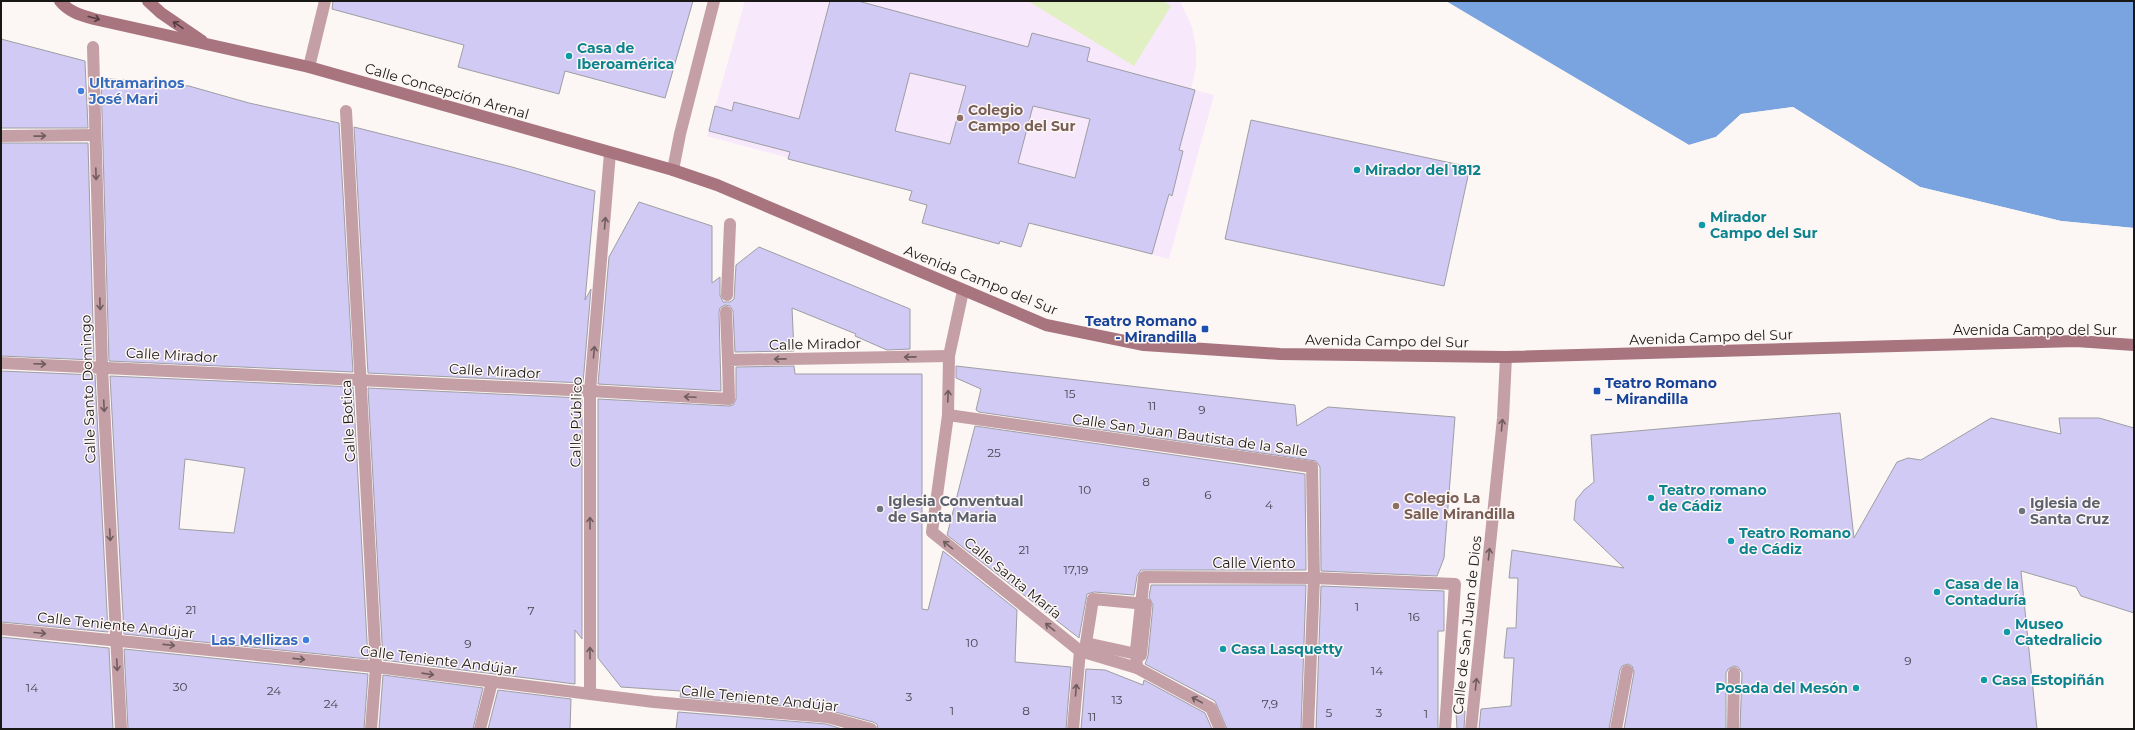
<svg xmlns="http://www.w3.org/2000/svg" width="2135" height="730" font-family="Montserrat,sans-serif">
	<rect width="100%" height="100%" fill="#fcf6f4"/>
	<path fill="#f7e8fb" d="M 745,1 L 1180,1 L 1192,27 L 1196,49 L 1196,67 L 1191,89 L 1214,95 L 1169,259 L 1029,223 L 1021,247 L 1001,241 L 999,244 L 922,223 L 927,205 L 909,200 L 911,191 L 707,136 Z"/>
	<path fill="#e1f0c3" d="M 1028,1 L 1163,1 L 1171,6 L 1134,66 Z"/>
	<path fill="#7aa4df" d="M 1446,1 L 2134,1 L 2134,228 L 2061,221 L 1920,187 L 1793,107 L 1741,114 L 1716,137 L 1689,145 Z"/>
	<path fill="#fcf6f4" d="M 1444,1 L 1689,145 L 1716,137 L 1741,114 L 1793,107 L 1920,187 L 2061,221 L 2134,228 L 2134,230 L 2060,222 L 1919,189 L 1792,109 L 1742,115 L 1718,139 L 1689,147 Z"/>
	<g fill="#d0caf4" stroke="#9e9ea3" fill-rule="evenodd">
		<path d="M 333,1 L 693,1 L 665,98 L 565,71 L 559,94 L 458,67 L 464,45 L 332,9 Z"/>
		<path d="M 830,1 L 858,1 L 1028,47 L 1032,33 L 1090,48 L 1087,61 L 1195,90 L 1179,150 L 1183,151 L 1172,196 L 1169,194 L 1152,254 L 1029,223 L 1021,247 L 1000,241 L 999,244 L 922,223 L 927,205 L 909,200 L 912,191 L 788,159 L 790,152 L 709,131 L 715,106 L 732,111 L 734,102 L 799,119 ZM 910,73 L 966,86 L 950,144 L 895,131 ZM 1033,106 L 1090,119 L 1075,178 L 1018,163 Z"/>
		<path d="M 1,39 L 85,61 L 88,128 L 1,128 Z"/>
		<path d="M 101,78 L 189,86 L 249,103 L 339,123 L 353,372 L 109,361 Z"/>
		<path d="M 1251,120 L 1470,167 L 1444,286 L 1225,239 Z"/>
		<path d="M 354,127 L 512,167 L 595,191 L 585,300 L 591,289 L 583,383 L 368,373 Z"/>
		<path d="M 1,143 L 88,143 L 94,360 L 1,356 Z"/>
		<path d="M 639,202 L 712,226 L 712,283 L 720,277 L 720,295 L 723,302 L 730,302 L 734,299 L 736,265 L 759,247 L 910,309 L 910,349 L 887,350 L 855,336 L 856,334 L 792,308 L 794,351 L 735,352 L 733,311 L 730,306 L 725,305 L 720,308 L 719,312 L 721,391 L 598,384 L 609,257 Z"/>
		<path d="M 794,366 L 795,374 L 922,374 L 922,609 L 928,610 L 943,551 L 1017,610 L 1015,662 L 1071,667 L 1066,729 L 878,729 L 877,724 L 873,722 L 828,710 L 680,697 L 681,691 L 621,687 L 598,658 L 598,399 L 729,406 L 733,405 L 736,399 L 736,367 Z"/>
		<path d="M 956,366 L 1295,405 L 1297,426 L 1328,407 L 1455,417 L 1444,558 L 1437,576 L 1321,571 L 1320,467 L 1316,461 L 979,412 L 976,410 L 981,389 L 956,378 Z"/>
		<path d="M 1,371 L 95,375 L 108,632 L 1,622 Z"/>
		<path d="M 110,376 L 353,387 L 368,659 L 124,634 ZM 185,459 L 245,468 L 234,533 L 179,529 Z"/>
		<path d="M 368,388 L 582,398 L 582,639 L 575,630 L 575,684 L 383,660 Z"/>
		<path d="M 1840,413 L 1854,538 L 1897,462 L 1908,458 L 1921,460 L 1991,418 L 2061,434 L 2059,418 L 2099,418 L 2134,428 L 2134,613 L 2081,596 L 2076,587 L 2021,571 L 2037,729 L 1740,729 L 1742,673 L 1738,667 L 1734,666 L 1728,669 L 1726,673 L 1726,729 L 1624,729 L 1634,672 L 1632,666 L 1628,664 L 1622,666 L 1620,670 L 1609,729 L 1479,729 L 1481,709 L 1511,706 L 1514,658 L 1504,658 L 1507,628 L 1516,628 L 1518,578 L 1509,578 L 1512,550 L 1624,568 L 1574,520 L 1576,500 L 1584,490 L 1594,482 L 1591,435 Z"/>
		<path d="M 975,426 L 1305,474 L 1306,570 L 1141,570 L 1137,576 L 1134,595 L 1094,592 L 1087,594 L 1079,638 L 947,535 Z"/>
		<path d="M 1151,585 L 1306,585 L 1301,729 L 1227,729 L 1215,701 L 1145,664 L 1148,656 L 1153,605 L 1149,597 Z"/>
		<path d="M 1321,586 L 1444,591 L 1444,631 L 1438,631 L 1438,729 L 1316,729 Z"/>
		<path d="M 1,637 L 109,648 L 113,729 L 1,729 Z"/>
		<path d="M 124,649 L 368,674 L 364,729 L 128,729 Z"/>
		<path d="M 1086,669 L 1105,670 L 1143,685 L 1144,680 L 1205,713 L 1212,729 L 1081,729 Z"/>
		<path d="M 383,675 L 483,688 L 473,729 L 379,729 Z"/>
		<path d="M 498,690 L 571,699 L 570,729 L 488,729 Z"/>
		<path d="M 1465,711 L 1464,729 L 1457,729 L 1456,712 Z"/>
		<path d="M 678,712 L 826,724 L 842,729 L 676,729 Z"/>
	</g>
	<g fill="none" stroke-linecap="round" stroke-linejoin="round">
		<g stroke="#c49fa6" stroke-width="12">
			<path d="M 93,47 L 102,367 L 121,729"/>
			<path d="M 309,67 L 325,1"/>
			<path d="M 346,111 L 376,667 L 371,729"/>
			<path d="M 1,136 L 95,135"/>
			<path d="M 673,170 L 680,134 L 714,1"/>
			<path d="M 963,291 L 949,356 L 948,415 L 932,532 L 1080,651 L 1137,668 L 1211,708 L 1220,729"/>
			<path d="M 727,295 L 730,224"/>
			<path d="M 726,312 L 728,360"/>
			<path d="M 1,363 L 590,391 L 729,399 L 728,360 L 949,356"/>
			<path d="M 948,415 L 1312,467 L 1314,578 L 1308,729"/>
			<path d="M 1093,599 L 1146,604 L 1141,655 L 1086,643 Z"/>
			<path d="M 1,629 L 376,667 L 654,702 L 827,717 L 871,729"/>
			<path d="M 1137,668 L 1136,650 L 1144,577 L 1314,578 L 1455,584 L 1445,729"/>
			<path d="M 590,692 L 590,391 L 610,153"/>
			<path d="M 480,729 L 492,682"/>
			<path d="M 1073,729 L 1080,651"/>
			<path d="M 1471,729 L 1503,418 L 1506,357"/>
			<path d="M 1616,729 L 1627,671"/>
			<path d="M 1733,729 L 1734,673"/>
		</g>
		<g stroke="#a8757f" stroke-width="12">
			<path d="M 60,1 C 69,12 80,15 94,19 L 309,67 L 673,170 L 717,185 L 1046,325 L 1144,345 L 1280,354 L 1506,357 L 2076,341 L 2134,345"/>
			<path d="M 148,1 L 161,13 L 202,41"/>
		</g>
	</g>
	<defs><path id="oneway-shaft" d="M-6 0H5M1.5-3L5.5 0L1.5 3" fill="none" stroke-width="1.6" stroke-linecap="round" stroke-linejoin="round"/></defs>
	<g stroke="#533d41">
		<use href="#oneway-shaft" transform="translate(94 18) rotate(15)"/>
		<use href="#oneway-shaft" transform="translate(178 25) rotate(-146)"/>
	</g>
	<g stroke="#6f5c5e">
		<use href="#oneway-shaft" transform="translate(40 136) rotate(-1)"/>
		<use href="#oneway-shaft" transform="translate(96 174) rotate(88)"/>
		<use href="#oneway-shaft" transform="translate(605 223) rotate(-85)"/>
		<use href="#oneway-shaft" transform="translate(100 304) rotate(88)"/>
		<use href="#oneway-shaft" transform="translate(594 352) rotate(-85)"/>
		<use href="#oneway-shaft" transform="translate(910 357) rotate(179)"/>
		<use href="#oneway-shaft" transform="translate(780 359) rotate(179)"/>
		<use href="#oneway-shaft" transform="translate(40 364) rotate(2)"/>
		<use href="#oneway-shaft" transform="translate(948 396) rotate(-88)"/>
		<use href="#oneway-shaft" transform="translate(690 397) rotate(-177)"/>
		<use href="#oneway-shaft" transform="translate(104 406) rotate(87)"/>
		<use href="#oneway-shaft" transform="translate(1502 425) rotate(-84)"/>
		<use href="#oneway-shaft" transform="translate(590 523) rotate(-90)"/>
		<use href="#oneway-shaft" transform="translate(110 535) rotate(87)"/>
		<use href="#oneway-shaft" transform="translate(948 545) rotate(-141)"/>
		<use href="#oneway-shaft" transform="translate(1489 554) rotate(-84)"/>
		<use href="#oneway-shaft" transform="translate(1050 627) rotate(-141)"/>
		<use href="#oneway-shaft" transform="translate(40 633) rotate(5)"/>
		<use href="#oneway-shaft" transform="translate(169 645) rotate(6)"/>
		<use href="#oneway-shaft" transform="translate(590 653) rotate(-90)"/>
		<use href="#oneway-shaft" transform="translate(299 659) rotate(6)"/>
		<use href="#oneway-shaft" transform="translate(117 665) rotate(87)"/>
		<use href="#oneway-shaft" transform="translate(428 674) rotate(8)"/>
		<use href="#oneway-shaft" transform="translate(1476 684) rotate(-84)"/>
		<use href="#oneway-shaft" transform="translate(1076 690) rotate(-85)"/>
		<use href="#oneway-shaft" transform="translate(1197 700) rotate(-152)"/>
	</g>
	<g fill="#0f9aa8" stroke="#fcf6f4" stroke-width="1.5">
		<circle cx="569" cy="56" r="4"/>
		<circle cx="1357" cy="170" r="4"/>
		<circle cx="1702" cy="225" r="4"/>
		<circle cx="1651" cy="498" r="4"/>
		<circle cx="1731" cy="541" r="4"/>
		<circle cx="1937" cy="592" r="4"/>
		<circle cx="2007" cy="632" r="4"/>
		<circle cx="1223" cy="649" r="4"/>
		<circle cx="1984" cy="680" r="4"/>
		<circle cx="1856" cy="688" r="4"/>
	</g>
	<g fill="#3f7fe0" stroke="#fcf6f4" stroke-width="1.5">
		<circle cx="81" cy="91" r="4"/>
		<circle cx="306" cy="640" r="4"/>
	</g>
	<g fill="#8d6e63" stroke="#fcf6f4" stroke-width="1.5">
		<circle cx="960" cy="118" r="4"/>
		<circle cx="1396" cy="506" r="4"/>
	</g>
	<g fill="#1a4fb4" stroke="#fcf6f4" stroke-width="1.5">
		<rect x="1201" y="325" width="8" height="8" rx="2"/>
		<rect x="1593" y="387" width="8" height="8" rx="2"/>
	</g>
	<g fill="#6b7280" stroke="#fcf6f4" stroke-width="1.5">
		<circle cx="880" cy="509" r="4"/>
		<circle cx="2022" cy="511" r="4"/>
	</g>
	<g text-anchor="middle" stroke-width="3" stroke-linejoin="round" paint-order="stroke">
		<g font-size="12" fill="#48444e">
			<text x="1070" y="398">15</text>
			<text x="1152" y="410">11</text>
			<text x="1202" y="414">9</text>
			<text x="994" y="457">25</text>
			<text x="1146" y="486">8</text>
			<text x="1085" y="494">10</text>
			<text x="1208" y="499">6</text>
			<text x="1269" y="509">4</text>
			<text x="1024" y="554">21</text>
			<text x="1076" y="574">17,19</text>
			<text x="1357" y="611">1</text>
			<text x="191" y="614">21</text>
			<text x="531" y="615">7</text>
			<text x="1414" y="621">16</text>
			<text x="972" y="647">10</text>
			<text x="468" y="648">9</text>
			<text x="1908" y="665">9</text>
			<text x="1377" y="675">14</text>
			<text x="180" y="691">30</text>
			<text x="32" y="692">14</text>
			<text x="274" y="695">24</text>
			<text x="909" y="701">3</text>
			<text x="1117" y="704">13</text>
			<text x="331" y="708">24</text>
			<text x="1270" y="708">7,9</text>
			<text x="952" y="715">1</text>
			<text x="1026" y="715">8</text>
			<text x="1329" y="717">5</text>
			<text x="1379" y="717">3</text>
			<text x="1426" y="718">1</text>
			<text x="1092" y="721">11</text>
		</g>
		<g font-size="14" font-weight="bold" fill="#0d838f" stroke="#fcf6f4" text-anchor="start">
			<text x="577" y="53">Casa de<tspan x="577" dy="16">Iberoamérica</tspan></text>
			<text x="1365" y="175">Mirador del 1812</text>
			<text x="1710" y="222">Mirador<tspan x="1710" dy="16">Campo del Sur</tspan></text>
			<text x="1659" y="495">Teatro romano<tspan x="1659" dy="16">de Cádiz</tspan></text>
			<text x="1739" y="538">Teatro Romano<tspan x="1739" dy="16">de Cádiz</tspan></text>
			<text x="1945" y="589">Casa de la<tspan x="1945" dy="16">Contaduría</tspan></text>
			<text x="2015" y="629">Museo<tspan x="2015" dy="16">Catedralicio</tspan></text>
			<text x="1231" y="654">Casa Lasquetty</text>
			<text x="1992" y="685">Casa Estopiñán</text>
			<text x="1848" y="693" text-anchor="end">Posada del Mesón</text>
		</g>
		<g font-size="14" font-weight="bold" fill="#366cbe" stroke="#fcf6f4" text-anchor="start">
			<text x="89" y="88">Ultramarinos<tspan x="89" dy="16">José Mari</tspan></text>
			<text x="298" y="645" text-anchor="end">Las Mellizas</text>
		</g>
		<g font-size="14" fill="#1a1817" stroke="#fcf6f4">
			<text transform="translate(447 91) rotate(16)" y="5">Calle Concepción Arenal</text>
			<text transform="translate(981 280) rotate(22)" y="5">Avenida Campo del Sur</text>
			<text x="2035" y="335">Avenida Campo del Sur</text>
			<text transform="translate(1711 337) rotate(-2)" y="5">Avenida Campo del Sur</text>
			<text transform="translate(1387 341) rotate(1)" y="5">Avenida Campo del Sur</text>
			<text transform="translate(815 344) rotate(-1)" y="5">Calle Mirador</text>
			<text transform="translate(172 355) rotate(3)" y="5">Calle Mirador</text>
			<text transform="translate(495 371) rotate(3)" y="5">Calle Mirador</text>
			<text transform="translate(88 389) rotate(-92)" y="5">Calle Santo Domingo</text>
			<text transform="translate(348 421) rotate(-93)" y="5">Calle Botica</text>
			<text transform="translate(576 422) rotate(-89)" y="5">Calle Público</text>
			<text transform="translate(1190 435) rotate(8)" y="5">Calle San Juan Bautista de la Salle</text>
			<text x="1254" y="568">Calle Viento</text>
			<text transform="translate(1013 578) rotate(39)" y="5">Calle Santa María</text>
			<text transform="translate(116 625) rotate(6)" y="5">Calle Teniente Andújar</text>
			<text transform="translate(1467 625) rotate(-84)" y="5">Calle de San Juan de Dios</text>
			<text transform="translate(439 660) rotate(7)" y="5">Calle Teniente Andújar</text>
			<text transform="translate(760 698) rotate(6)" y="5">Calle Teniente Andújar</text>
		</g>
		<g font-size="14" font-weight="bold" fill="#785e54" stroke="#fcf6f4" text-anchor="start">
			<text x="968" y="115">Colegio<tspan x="968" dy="16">Campo del Sur</tspan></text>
			<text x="1404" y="503">Colegio La<tspan x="1404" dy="16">Salle Mirandilla</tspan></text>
		</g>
		<g font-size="14" font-weight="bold" fill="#164399" stroke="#fcf6f4" text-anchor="end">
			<text x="1197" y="326">Teatro Romano<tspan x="1197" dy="16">- Mirandilla</tspan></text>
			<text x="1605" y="388" text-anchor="start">Teatro Romano<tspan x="1605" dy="16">– Mirandilla</tspan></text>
		</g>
		<g font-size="14" font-weight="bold" fill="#5b616d" stroke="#fcf6f4" text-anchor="start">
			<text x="888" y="506">Iglesia Conventual<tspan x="888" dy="16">de Santa Maria</tspan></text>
			<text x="2030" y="508">Iglesia de<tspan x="2030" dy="16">Santa Cruz</tspan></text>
		</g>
	</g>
	<rect width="2135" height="730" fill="none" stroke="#1a1817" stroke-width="4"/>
</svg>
